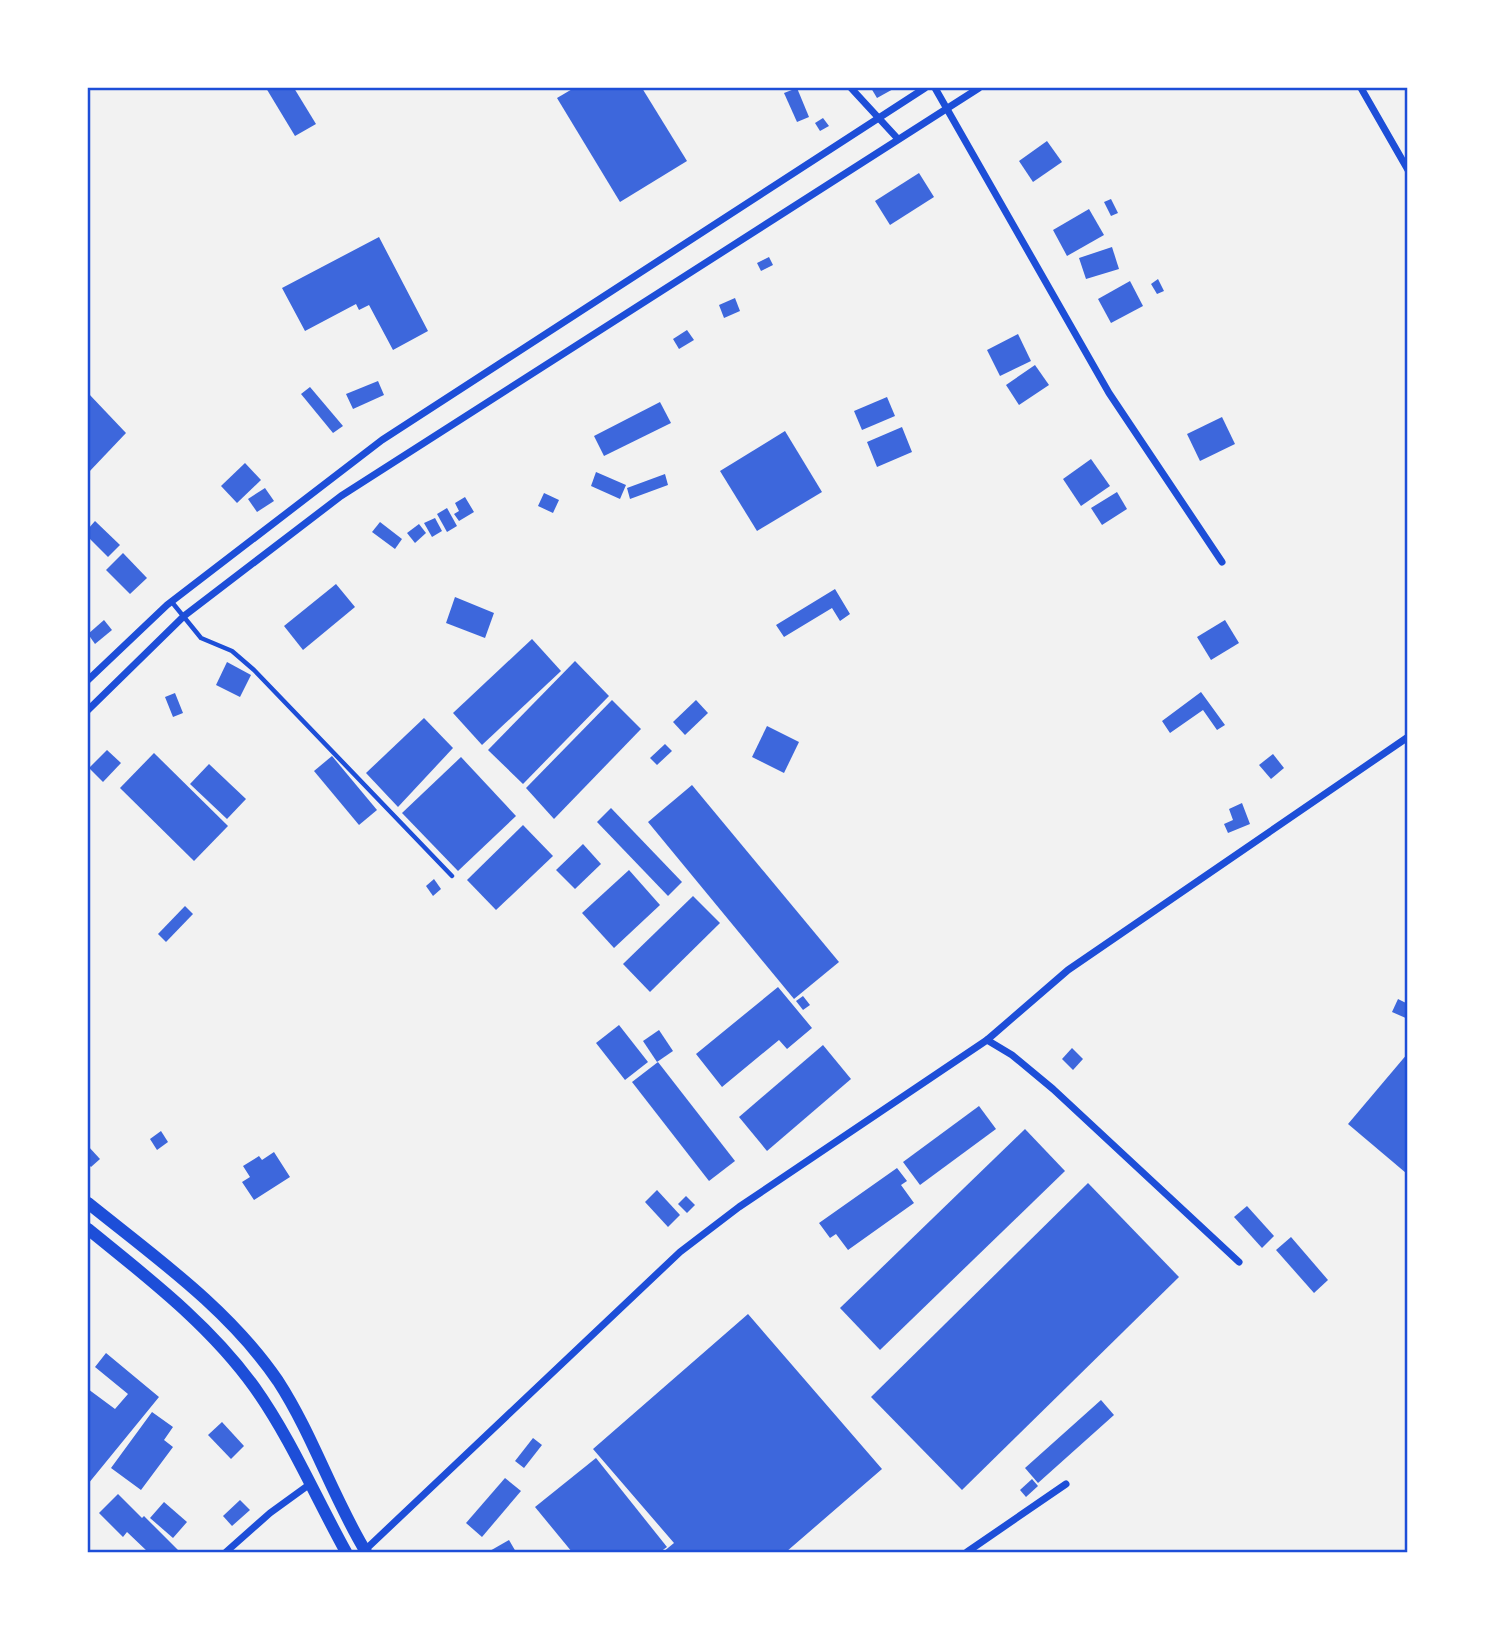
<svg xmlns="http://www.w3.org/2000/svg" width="1495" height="1640" font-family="Literata,serif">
	<rect width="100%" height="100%" fill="#f2f2f2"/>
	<g fill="#3d67dc">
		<path d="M 266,88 L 294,88 L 316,124 L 295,136 Z"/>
		<path d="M 574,88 L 642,88 L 687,161 L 620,202 L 557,98 Z"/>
		<path d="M 797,88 L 809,117 L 797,122 L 784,93 Z"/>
		<path d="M 871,88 L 895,88 L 877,98 Z"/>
		<path d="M 823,118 L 829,126 L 820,131 L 815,123 Z"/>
		<path d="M 1047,141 L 1062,162 L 1033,182 L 1019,161 Z"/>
		<path d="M 919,173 L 934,197 L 890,225 L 875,201 Z"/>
		<path d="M 1111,199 L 1118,213 L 1111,216 L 1104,202 Z"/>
		<path d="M 1089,209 L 1104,235 L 1067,256 L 1053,230 Z"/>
		<path d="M 379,237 L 428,331 L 393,350 L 369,305 L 359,310 L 356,304 L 305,331 L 282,288 Z"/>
		<path d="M 1112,247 L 1119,269 L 1086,279 L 1079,258 Z"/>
		<path d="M 769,257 L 773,265 L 761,271 L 757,263 Z"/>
		<path d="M 1158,279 L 1164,291 L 1157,294 L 1151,284 Z"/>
		<path d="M 1130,281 L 1143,306 L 1111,323 L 1098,299 Z"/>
		<path d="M 735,298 L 740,311 L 724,318 L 719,305 Z"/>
		<path d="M 687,330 L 694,340 L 679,349 L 673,339 Z"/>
		<path d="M 1018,334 L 1031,361 L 1000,376 L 987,350 Z"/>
		<path d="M 1035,365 L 1049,385 L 1019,405 L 1006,385 Z"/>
		<path d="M 378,381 L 384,395 L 353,409 L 346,394 Z"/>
		<path d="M 310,387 L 343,426 L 333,433 L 301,394 Z"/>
		<path d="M 88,393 L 126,433 L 88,473 Z"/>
		<path d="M 887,397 L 895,416 L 862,430 L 854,411 Z"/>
		<path d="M 660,402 L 671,423 L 604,456 L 594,436 Z"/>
		<path d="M 1222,417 L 1235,444 L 1200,461 L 1187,434 Z"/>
		<path d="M 902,427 L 912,452 L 877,467 L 867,442 Z"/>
		<path d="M 785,431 L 822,492 L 757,531 L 720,471 Z"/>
		<path d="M 1091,459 L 1110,486 L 1081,506 L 1063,479 Z"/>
		<path d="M 245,463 L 261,480 L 237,503 L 221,486 Z"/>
		<path d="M 596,472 L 626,485 L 620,499 L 591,486 Z"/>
		<path d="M 665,474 L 668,485 L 630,499 L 627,488 Z"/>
		<path d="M 265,488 L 274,501 L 257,512 L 248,499 Z"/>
		<path d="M 1117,492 L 1127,509 L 1102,525 L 1091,508 Z"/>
		<path d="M 544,493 L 559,500 L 553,513 L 538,506 Z"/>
		<path d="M 465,497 L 474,512 L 459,521 L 454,514 L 459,511 L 455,503 Z"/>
		<path d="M 447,508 L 457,526 L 447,532 L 437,514 Z"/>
		<path d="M 435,518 L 442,531 L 432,537 L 424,523 Z"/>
		<path d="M 95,521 L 120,545 L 108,557 L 88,537 L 88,529 Z"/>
		<path d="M 380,522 L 402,539 L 395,549 L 372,532 Z"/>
		<path d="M 419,524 L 426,533 L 415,543 L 407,533 Z"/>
		<path d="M 123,553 L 147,578 L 130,594 L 106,570 Z"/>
		<path d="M 336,584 L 355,607 L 303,650 L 284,626 Z"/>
		<path d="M 835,589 L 850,614 L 840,621 L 832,608 L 784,637 L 776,625 Z"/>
		<path d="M 455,597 L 494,613 L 485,638 L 446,623 Z"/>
		<path d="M 104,620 L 112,630 L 95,644 L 88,634 Z"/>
		<path d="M 1225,620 L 1239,643 L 1211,660 L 1197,637 Z"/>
		<path d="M 532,639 L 561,671 L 482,745 L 453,713 Z"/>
		<path d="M 575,661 L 609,696 L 523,784 L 488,750 Z"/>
		<path d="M 227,662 L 251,675 L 240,697 L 216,685 Z"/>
		<path d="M 1201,692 L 1225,725 L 1217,730 L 1203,710 L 1170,733 L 1162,721 Z"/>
		<path d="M 175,693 L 183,713 L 173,717 L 165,697 Z"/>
		<path d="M 612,700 L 641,729 L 554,819 L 526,788 Z"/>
		<path d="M 696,700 L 708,713 L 685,735 L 673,722 Z"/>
		<path d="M 424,718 L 453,748 L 398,807 L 366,773 Z"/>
		<path d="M 767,726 L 799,742 L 784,773 L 752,757 Z"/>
		<path d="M 665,744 L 672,751 L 657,765 L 650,758 Z"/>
		<path d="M 107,750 L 121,763 L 103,782 L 89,768 Z"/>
		<path d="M 154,753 L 228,826 L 194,861 L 120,788 Z"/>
		<path d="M 1273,754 L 1284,768 L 1271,779 L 1259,765 Z"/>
		<path d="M 332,756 L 377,810 L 359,825 L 314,771 Z"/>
		<path d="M 461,757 L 516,816 L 458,871 L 402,813 Z"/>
		<path d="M 209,764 L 246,799 L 227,819 L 190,784 Z"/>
		<path d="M 692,785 L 839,962 L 794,999 L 648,822 Z"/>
		<path d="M 1242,803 L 1250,824 L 1228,833 L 1224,824 L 1233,820 L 1229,809 Z"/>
		<path d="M 611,808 L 682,882 L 668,896 L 597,822 Z"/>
		<path d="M 523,825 L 553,856 L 496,910 L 467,880 Z"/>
		<path d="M 583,844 L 601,864 L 575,889 L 556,870 Z"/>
		<path d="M 629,870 L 660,905 L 614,948 L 582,913 Z"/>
		<path d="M 434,879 L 441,889 L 433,896 L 426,886 Z"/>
		<path d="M 693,896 L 720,923 L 650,992 L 623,964 Z"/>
		<path d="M 185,906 L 193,914 L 166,942 L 158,934 Z"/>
		<path d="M 778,987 L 812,1028 L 787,1049 L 779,1040 L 722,1087 L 696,1054 Z"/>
		<path d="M 803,996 L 810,1005 L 803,1010 L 796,1001 Z"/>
		<path d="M 1398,999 L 1408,1004 L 1408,1019 L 1392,1012 Z"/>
		<path d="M 619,1025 L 648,1062 L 625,1080 L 596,1043 Z"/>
		<path d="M 659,1030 L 673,1051 L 657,1062 L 643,1041 Z"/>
		<path d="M 823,1045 L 851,1079 L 767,1151 L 739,1117 Z"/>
		<path d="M 1072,1048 L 1083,1059 L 1073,1070 L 1062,1059 Z"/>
		<path d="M 1408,1053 L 1408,1172 L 1406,1173 L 1348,1124 Z"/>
		<path d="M 658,1062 L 735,1161 L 709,1181 L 632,1082 Z"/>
		<path d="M 979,1106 L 996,1129 L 920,1185 L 903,1162 Z"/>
		<path d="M 1025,1129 L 1065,1171 L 880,1350 L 840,1308 Z"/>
		<path d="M 161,1131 L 168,1142 L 157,1150 L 150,1139 Z"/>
		<path d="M 88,1146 L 100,1159 L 91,1167 L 88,1164 Z"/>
		<path d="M 274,1152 L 290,1177 L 254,1200 L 242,1182 L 250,1177 L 243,1166 L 259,1156 L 262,1160 Z"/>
		<path d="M 897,1168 L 907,1181 L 901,1185 L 914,1203 L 848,1250 L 836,1234 L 830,1238 L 819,1223 Z"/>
		<path d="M 1088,1183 L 1179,1277 L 962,1490 L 871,1397 Z"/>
		<path d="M 657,1190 L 680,1215 L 668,1227 L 645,1202 Z"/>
		<path d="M 686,1196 L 695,1205 L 687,1213 L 678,1204 Z"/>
		<path d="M 1247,1206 L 1274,1236 L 1262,1248 L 1234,1217 Z"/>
		<path d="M 1291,1237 L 1328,1280 L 1314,1293 L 1276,1250 Z"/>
		<path d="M 748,1314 L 882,1469 L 786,1552 L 663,1552 L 674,1543 L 593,1449 Z"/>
		<path d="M 106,1353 L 159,1397 L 88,1484 L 88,1389 L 115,1409 L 128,1394 L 95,1367 Z"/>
		<path d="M 1101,1400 L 1114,1415 L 1038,1483 L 1025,1468 Z"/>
		<path d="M 152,1412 L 173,1427 L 164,1440 L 173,1447 L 141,1490 L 111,1468 Z"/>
		<path d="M 222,1422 L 244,1446 L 231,1459 L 208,1435 Z"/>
		<path d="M 533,1438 L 542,1445 L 524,1468 L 515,1461 Z"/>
		<path d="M 596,1458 L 667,1547 L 660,1552 L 572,1552 L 535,1507 Z"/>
		<path d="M 505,1478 L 521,1491 L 482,1537 L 466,1523 Z"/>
		<path d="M 1032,1479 L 1038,1486 L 1026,1497 L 1020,1490 Z"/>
		<path d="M 118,1494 L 142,1518 L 144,1516 L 180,1552 L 148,1552 L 127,1532 L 123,1537 L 99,1513 Z"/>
		<path d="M 240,1500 L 250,1510 L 232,1526 L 223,1516 Z"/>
		<path d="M 164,1502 L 187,1522 L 173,1538 L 150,1518 Z"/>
		<path d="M 509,1540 L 516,1552 L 488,1552 Z"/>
	</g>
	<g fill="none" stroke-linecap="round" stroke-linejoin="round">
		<path stroke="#1d4ed8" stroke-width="4.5" d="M 171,601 L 201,638 L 232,651 L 254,670 L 452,876"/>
		<g stroke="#1d4ed8" stroke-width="7">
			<path d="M 851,88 L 898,139"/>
			<path d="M 935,88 L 1109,393 L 1222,562"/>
			<path d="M 1361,88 L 1408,170"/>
			<path d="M 88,680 L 167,605 L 382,440 L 925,88"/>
			<path d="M 88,710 L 184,616 L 341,496 L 979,88"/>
			<path d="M 987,1040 L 1012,1055 L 1053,1089 L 1239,1262"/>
			<path d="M 226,1552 L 270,1513 L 310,1484"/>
			<path d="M 363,1552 L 680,1252 L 739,1207 L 987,1040 L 1068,970 L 1408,737"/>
			<path d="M 967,1552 L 1066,1484"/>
		</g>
		<g stroke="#1d4ed8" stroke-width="12">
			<path d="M 88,1203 C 155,1257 229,1309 278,1381 C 313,1435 333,1498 366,1552"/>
			<path d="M 88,1229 C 147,1277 210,1325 255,1388 C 291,1439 316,1498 346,1552"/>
		</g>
	</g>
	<rect width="1495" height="1640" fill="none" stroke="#ffffff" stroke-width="178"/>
	<rect x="89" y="89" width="1317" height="1462" fill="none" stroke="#1d4ed8" stroke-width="2.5"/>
</svg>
